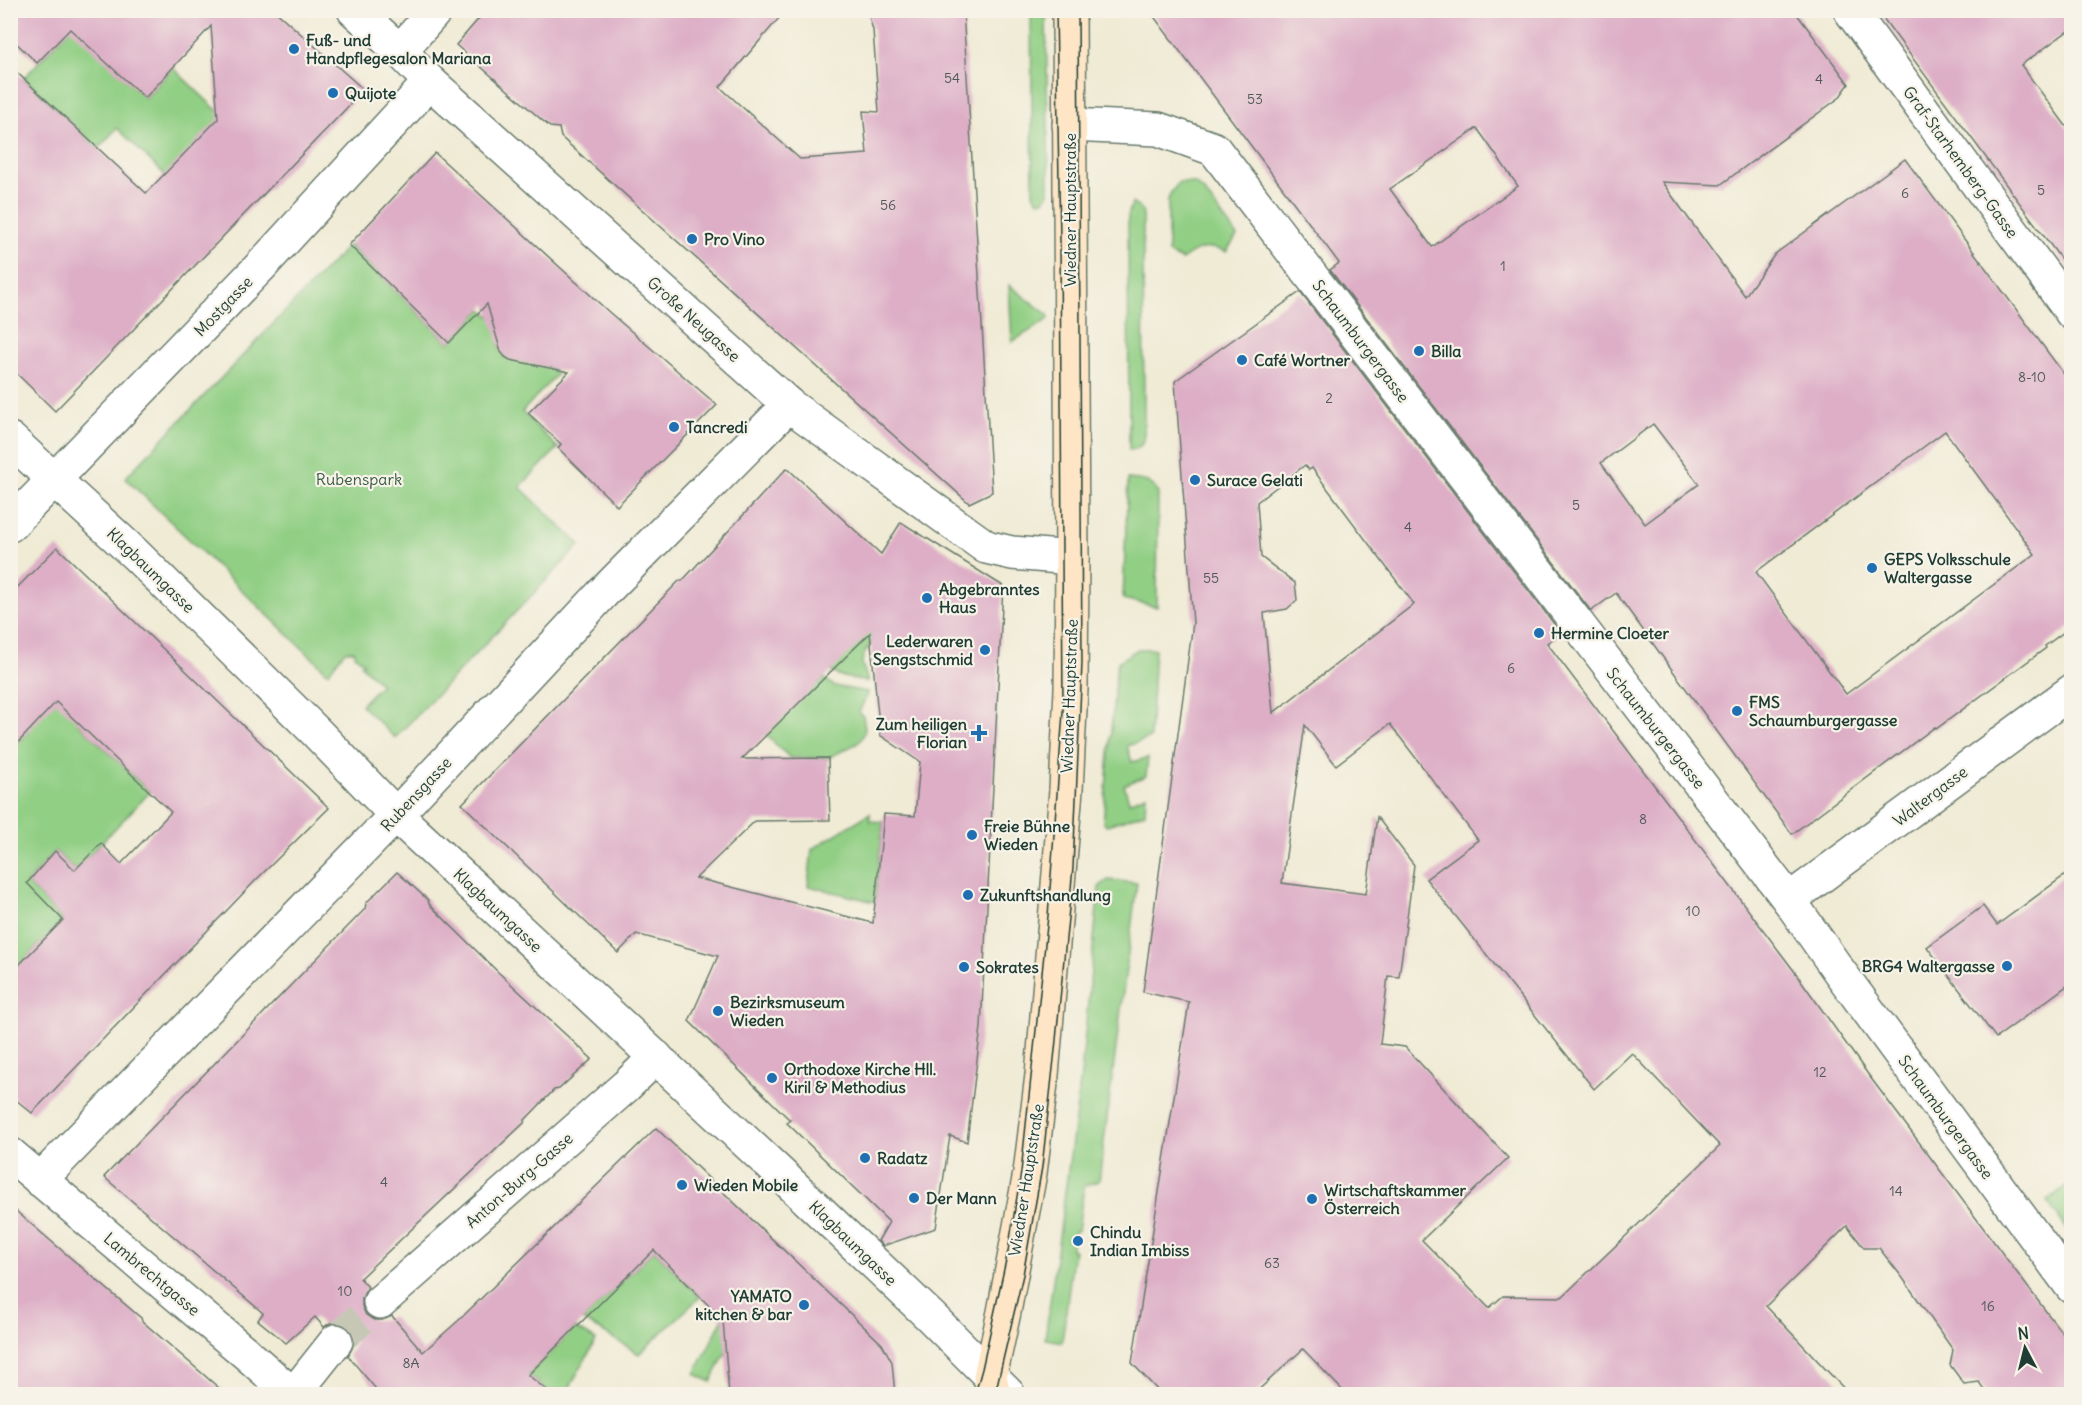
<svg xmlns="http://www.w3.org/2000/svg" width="2082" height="1405" font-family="Delius,sans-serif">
	<rect width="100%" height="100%" fill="#f7f3e8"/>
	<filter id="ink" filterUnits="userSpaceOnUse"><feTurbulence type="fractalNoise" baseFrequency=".0167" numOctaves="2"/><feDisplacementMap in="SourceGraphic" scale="12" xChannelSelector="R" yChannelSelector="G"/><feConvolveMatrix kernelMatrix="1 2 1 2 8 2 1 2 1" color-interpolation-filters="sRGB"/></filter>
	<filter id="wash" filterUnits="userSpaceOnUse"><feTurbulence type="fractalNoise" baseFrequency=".008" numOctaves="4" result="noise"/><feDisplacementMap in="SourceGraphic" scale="24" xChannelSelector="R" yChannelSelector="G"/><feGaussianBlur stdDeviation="1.35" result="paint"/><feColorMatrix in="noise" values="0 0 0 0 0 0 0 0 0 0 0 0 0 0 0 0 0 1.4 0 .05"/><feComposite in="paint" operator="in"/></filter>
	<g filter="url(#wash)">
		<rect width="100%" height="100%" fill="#f0ebd5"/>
		<g fill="#91cf84" stroke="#58865c" stroke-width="1.5">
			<path d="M 1031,11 L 1046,11 L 1049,193 L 1044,200 L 1038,201 L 1033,193 Z"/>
			<path d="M 71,27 L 145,98 L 173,68 L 225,118 L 168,178 L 117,128 L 98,149 L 24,78 Z"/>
			<path d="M 1179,182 L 1194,183 L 1203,190 L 1237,236 L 1226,252 C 1209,244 1196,249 1182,260 L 1168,253 L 1168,200 L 1170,194 Z"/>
			<path d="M 1132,203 L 1142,210 L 1143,216 L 1144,436 C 1142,447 1139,449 1129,450 L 1128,216 Z"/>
			<path d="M 349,245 L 449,343 L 482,309 L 502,327 L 499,347 L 505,357 L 536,356 L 557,374 L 522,412 L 558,448 L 520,487 L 580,545 L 395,738 L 361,705 L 381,684 L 361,665 L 364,663 L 355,655 L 354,651 L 345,651 L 328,673 L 125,478 Z"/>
			<path d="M 1009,285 L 1048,315 L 1049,319 L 1012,342 Z"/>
			<path d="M 1128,479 C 1142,480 1153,480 1158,494 L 1157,607 L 1123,599 Z"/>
			<path d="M 831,624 L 880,628 L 863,656 L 862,663 L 868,682 C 818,673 823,671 831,624 Z"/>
			<path d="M 1138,649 L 1155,649 L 1150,738 L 1127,746 L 1132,762 L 1148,758 L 1146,776 L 1124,785 L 1129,802 L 1146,795 L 1145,813 L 1107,825 L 1103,823 L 1116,672 L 1118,662 Z"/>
			<path d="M 46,677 L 79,724 L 150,792 L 75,870 L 55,851 L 27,883 L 63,920 L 11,974 L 10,751 L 27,733 Z"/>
			<path d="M 824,678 L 834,686 L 868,692 L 859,713 L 863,716 L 865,729 L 863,736 L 858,743 L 828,758 L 790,758 L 762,731 Z"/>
			<path d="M 870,813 L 870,821 L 883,822 L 875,902 L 808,886 L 812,849 Z"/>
			<path d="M 1108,880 L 1137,883 L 1099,1181 L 1084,1186 L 1078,1231 L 1074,1231 L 1071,1250 L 1074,1250 L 1062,1342 L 1045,1339 L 1081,1075 L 1099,887 Z"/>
			<path d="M 2071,1183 L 2071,1235 L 2047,1201 Z"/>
			<path d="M 654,1250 L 700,1297 L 639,1354 L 583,1320 Z"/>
			<path d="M 728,1308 L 726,1352 L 711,1382 L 695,1374 Z"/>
			<path d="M 575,1328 L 596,1340 L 566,1394 L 553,1394 L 528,1375 Z"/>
		</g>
		<g id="blocks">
			<g fill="#ddaec6" fill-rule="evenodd">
				<path d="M 10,10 L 274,10 L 364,90 L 55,411 L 10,367 L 10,66 L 146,193 L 218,119 L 211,26 L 145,98 L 70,29 L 37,63 L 10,37 Z"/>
				<path d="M 489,10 L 786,10 L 720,87 L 800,159 L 867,154 L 863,111 L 879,112 L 873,30 L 867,10 L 963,10 L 992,492 L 969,503 L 561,137 L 559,128 L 550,127 L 456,45 L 482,15 L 486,14 Z"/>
				<path d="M 1149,10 L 1794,10 L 1849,84 L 1839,98 L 1720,185 L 1662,182 L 1745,296 L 1775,254 L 1905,159 L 2072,385 L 2072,626 L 2045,646 L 2046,648 L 1936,729 L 1935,727 L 1792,834 L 1616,593 L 1591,611 L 1330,270 L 1339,263 ZM 1477,128 L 1518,186 L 1432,247 L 1390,189 ZM 1653,424 L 1699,484 L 1645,524 L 1601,463 ZM 1945,431 L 2035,554 L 1846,694 L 1756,572 Z"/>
				<path d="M 1877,10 L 2072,10 L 2072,28 L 2021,65 L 2072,134 L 2072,274 Z"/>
				<path d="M 435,153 L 610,313 L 717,405 L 617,506 L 558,448 L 561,444 L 528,413 L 569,372 L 510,360 L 505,357 L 501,352 L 487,304 L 449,343 L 349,245 Z"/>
				<path d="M 1300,292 L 1561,633 L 1547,643 L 1795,972 L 1867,1073 L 2072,1346 L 2072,1395 L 1988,1395 L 1979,1382 L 1964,1384 L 1950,1365 L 1953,1350 L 1902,1277 L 1879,1248 L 1864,1248 L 1847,1226 L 1766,1306 L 1850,1395 L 1347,1395 L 1303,1349 L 1253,1395 L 1162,1395 L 1132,1363 L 1189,1002 L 1143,992 L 1193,623 L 1175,381 ZM 1305,465 L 1309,470 L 1312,468 L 1414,604 L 1273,713 L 1264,613 L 1287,609 L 1297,600 L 1295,583 L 1261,557 L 1257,502 ZM 1390,724 L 1478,840 L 1426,879 L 1594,1089 L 1632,1053 L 1720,1146 L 1562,1297 L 1503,1296 L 1489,1308 L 1422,1240 L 1508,1158 L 1405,1047 L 1380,1044 L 1388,976 L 1399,977 L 1414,865 L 1377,817 L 1366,894 L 1282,883 L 1305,725 L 1336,765 Z"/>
				<path d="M 787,468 L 881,554 L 901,522 L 1003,586 L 981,1027 L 967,1142 L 950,1136 L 936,1228 L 883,1246 L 878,1241 L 889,1222 L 787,1123 L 790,1120 L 689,1021 L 718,956 L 636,934 L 618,953 L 462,804 L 679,581 L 682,581 ZM 870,633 L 880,735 L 920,762 L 915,816 L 884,814 L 873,923 L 696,878 L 755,821 L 830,820 L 828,758 L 742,759 Z"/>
				<path d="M 57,547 L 329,808 L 256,880 L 32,1113 L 10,1095 L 10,974 L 63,920 L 27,883 L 55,851 L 75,870 L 101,843 L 121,864 L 171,812 L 56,702 L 10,751 L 10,595 Z"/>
				<path d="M 2072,870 L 2072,982 L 1996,1038 L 1927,947 L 1983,906 L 1997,925 Z"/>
				<path d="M 397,872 L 428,900 L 429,904 L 498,972 L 592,1059 L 559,1089 L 554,1090 L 525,1120 L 524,1123 L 360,1278 L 368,1287 L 362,1297 L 362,1306 L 366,1315 L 375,1320 L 383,1320 L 392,1316 L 423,1352 L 458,1321 L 656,1128 L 882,1344 L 892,1362 L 895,1395 L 729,1395 L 723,1320 L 654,1250 L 528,1375 L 553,1395 L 381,1395 L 348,1356 L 355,1343 L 353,1334 L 347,1326 L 338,1322 L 330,1323 L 324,1327 L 315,1317 L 286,1343 L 258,1320 L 263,1313 L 104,1177 L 365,909 L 366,903 Z"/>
				<path d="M 10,1206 L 141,1318 L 142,1321 L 227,1395 L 10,1395 Z"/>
			</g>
		</g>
	</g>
	<g filter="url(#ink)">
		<use href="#blocks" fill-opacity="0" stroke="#687a6c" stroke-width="1.5"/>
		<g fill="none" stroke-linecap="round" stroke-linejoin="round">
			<path stroke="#c6c8b5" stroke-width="33" stroke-dasharray="33 16" stroke-linecap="butt" d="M 336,1341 L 380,1302"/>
			<defs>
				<g id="street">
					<path d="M 354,10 L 400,51 L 430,82 L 789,405 L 986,547 L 1012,553 L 1072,558"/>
					<path d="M 1850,10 L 2072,313"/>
					<path d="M 400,51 L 436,10"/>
					<path d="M 1069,125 L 1158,129 L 1214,149 L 1789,900 L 1839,971 L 2072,1287"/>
					<path d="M 10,439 L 135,554 L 315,731 L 396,815 L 788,1181 L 931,1317 L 1008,1394"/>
					<path d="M 10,525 L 260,267 L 430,82"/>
					<path d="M 1789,900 L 2072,691"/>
					<path d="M 10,1154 L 248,1355 L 292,1394"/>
					<path d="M 40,1180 L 396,815 L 602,594 L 789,405"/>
					<path d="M 380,1302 L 626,1086 L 656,1057"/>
					<path d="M 294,1394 L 336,1341"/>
				</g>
				<path id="secondary" d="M 994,1394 L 990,1377 L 1004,1312 L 1030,1173 L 1042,1075 L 1066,790 L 1071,689 L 1072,558 L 1069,10"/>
			</defs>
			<use href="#street" stroke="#687a6c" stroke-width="36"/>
			<use href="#secondary" stroke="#687a6c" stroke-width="36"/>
			<use href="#street" stroke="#fff" stroke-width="33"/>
			<use href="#secondary" stroke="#fde5c5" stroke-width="33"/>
			<g stroke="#1f3d34" stroke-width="1.5">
				<path d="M 975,1394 L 982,1369 L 1008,1251 L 1021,1172 L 1048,916 L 1063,712 L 1060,241 L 1056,10"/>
				<path d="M 995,1394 L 1023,1275 L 1042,1167 L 1055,1050 L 1073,868 L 1082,663 L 1078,10"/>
			</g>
		</g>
	</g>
	<g fill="#1f6fb2" stroke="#f7f3e8" stroke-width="2">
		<circle cx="294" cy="49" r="6"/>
		<circle cx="333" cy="93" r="6"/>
		<circle cx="692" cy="239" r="6"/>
		<circle cx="1419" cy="351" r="6"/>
		<circle cx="1242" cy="360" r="6"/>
		<circle cx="674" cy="427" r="6"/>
		<circle cx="1195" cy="480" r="6"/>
		<circle cx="1872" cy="568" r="6"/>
		<circle cx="927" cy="598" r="6"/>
		<circle cx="1539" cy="633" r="6"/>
		<circle cx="985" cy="650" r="6"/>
		<circle cx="1737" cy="711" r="6"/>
		<path d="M976 724h6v6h6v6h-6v6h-6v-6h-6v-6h6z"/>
		<circle cx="972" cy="835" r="6"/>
		<circle cx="968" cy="895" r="6"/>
		<circle cx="2007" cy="966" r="6"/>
		<circle cx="964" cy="967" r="6"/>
		<circle cx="718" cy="1011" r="6"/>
		<circle cx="772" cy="1078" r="6"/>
		<circle cx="865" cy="1158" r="6"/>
		<circle cx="682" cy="1185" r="6"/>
		<circle cx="914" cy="1198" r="6"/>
		<circle cx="1312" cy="1199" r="6"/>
		<circle cx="1078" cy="1241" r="6"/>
		<circle cx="804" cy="1305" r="6"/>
	</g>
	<g text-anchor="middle" stroke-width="4.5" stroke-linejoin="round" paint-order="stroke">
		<g font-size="14" fill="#4e5958">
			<text x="952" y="83">54</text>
			<text x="1819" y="84">4</text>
			<text x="1255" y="104">53</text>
			<text x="2041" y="195">5</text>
			<text x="1905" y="198">6</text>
			<text x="888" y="210">56</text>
			<text x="1503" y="271">1</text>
			<text x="2032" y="382">8-10</text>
			<text x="1329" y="403">2</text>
			<text x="1576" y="510">5</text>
			<text x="1408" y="532">4</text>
			<text x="1211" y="583">55</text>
			<text x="1511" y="673">6</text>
			<text x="1643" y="824">8</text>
			<text x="1693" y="916">10</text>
			<text x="1820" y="1077">12</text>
			<text x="384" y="1187">4</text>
			<text x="1896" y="1196">14</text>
			<text x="1272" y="1268">63</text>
			<text x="345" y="1296">10</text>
			<text x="1988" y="1311">16</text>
			<text x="411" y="1368">8A</text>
		</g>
		<g font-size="16" font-weight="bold" fill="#1f3d34" stroke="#f7f3e8" text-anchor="start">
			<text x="306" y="46">Fuß- und<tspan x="306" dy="18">Handpflegesalon Mariana</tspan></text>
			<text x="345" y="99">Quijote</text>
			<text x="704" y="245">Pro Vino</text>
			<text x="1431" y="357">Billa</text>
			<text x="1254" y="366">Café Wortner</text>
			<text x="686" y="433">Tancredi</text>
			<text x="1207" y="486">Surace Gelati</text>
			<text x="1884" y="565">GEPS Volksschule<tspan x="1884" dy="18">Waltergasse</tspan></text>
			<text x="939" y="595">Abgebranntes<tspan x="939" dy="18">Haus</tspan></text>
			<text x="1551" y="639">Hermine Cloeter</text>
			<text x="973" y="647" text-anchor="end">Lederwaren<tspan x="973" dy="18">Sengstschmid</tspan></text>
			<text x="1749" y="708">FMS<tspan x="1749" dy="18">Schaumburgergasse</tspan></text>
			<text x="967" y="730" text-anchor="end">Zum heiligen<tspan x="967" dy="18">Florian</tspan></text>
			<text x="984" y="832">Freie Bühne<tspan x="984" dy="18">Wieden</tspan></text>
			<text x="980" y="901">Zukunftshandlung</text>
			<text x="1995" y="972" text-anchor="end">BRG4 Waltergasse</text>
			<text x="976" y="973">Sokrates</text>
			<text x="730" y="1008">Bezirksmuseum<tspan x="730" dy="18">Wieden</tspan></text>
			<text x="784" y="1075">Orthodoxe Kirche Hll.<tspan x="784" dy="18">Kiril &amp; Methodius</tspan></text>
			<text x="877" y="1164">Radatz</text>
			<text x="694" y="1191">Wieden Mobile</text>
			<text x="1324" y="1196">Wirtschaftskammer<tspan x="1324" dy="18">Österreich</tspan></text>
			<text x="926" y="1204">Der Mann</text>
			<text x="1090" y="1238">Chindu<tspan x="1090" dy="18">Indian Imbiss</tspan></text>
			<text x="792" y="1302" text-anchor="end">YAMATO<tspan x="792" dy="18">kitchen &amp; bar</tspan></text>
		</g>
		<g font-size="16" fill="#1f3d34" stroke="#f7f3e8">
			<text transform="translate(1961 162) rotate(54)" y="6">Graf-Starhemberg-Gasse</text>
			<text transform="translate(1070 210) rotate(-90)" y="6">Wiedner Hauptstraße</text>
			<text transform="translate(223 306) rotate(-46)" y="6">Mostgasse</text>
			<text transform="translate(694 319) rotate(42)" y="6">Große Neugasse</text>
			<text transform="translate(1361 341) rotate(53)" y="6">Schaumburgergasse</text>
			<text transform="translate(151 570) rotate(44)" y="6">Klagbaumgasse</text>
			<text transform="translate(1069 696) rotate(-88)" y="6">Wiedner Hauptstraße</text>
			<text transform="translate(1656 728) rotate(52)" y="6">Schaumburgergasse</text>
			<text transform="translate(416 794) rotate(-47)" y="6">Rubensgasse</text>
			<text transform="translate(1930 796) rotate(-37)" y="6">Waltergasse</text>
			<text transform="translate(498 910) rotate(43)" y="6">Klagbaumgasse</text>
			<text transform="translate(1946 1117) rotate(54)" y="6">Schaumburgergasse</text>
			<text transform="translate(519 1180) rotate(-41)" y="6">Anton-Burg-Gasse</text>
			<text transform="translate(1026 1180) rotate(-81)" y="6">Wiedner Hauptstraße</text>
			<text transform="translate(853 1243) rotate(44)" y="6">Klagbaumgasse</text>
			<text transform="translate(152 1274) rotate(40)" y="6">Lambrechtgasse</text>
		</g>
		<g font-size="16" fill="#365a44" stroke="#f7f3e8">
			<text x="359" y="485">Rubenspark</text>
		</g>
	</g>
	<rect width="2082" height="1405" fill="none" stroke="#f7f3e8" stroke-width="36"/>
	<g transform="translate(2025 1348) rotate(353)" stroke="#f7f3e8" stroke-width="4.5" paint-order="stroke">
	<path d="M0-4.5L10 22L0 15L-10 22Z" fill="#1f3d34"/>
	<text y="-9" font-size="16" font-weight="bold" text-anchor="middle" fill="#1f3d34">N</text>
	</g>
</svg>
